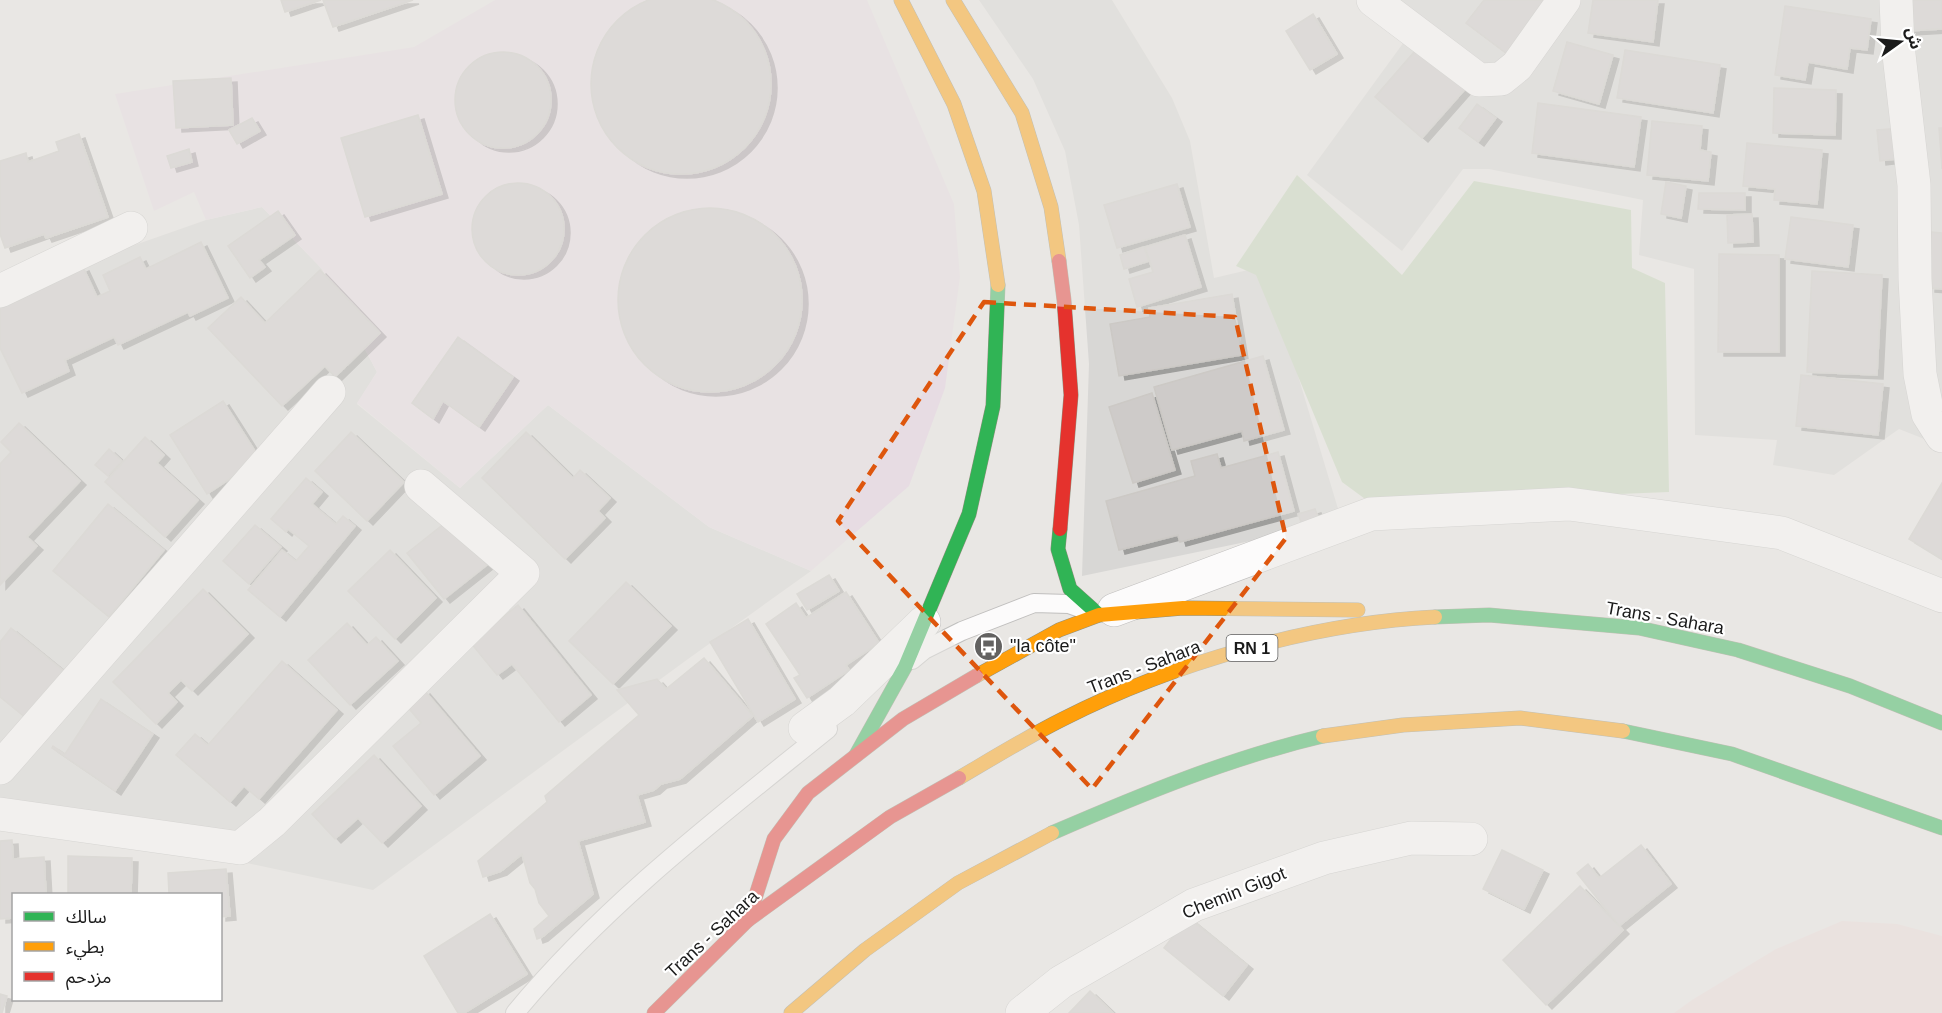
<svg xmlns="http://www.w3.org/2000/svg" width="1942" height="1013" font-family="Arial,'Noto Sans Arabic',sans-serif">
	<defs>
		<filter id="shadow"><feDropShadow dx="6" dy="4" stdDeviation="0" flood-color="#0004"/></filter>
	</defs>
	<rect width="100%" height="100%" fill="#e9e7e4"/>
	<g fill="#d8d7d5">
		<path d="M 979,0 L 1112,0 L 1172,98 L 1190,141 L 1214,278 L 1265,266 L 1342,522 L 1082,576 L 1089,364 L 1079,225 L 1065,151 L 1033,79 Z"/>
		<path d="M 1394,0 L 1942,0 L 1942,446 L 1899,429 L 1834,475 L 1773,465 L 1777,440 L 1695,435 L 1694,269 L 1639,255 L 1643,200 L 1489,169 L 1463,169 L 1402,251 L 1307,175 L 1420,20 Z"/>
		<path d="M 262,207 L 322,269 L 377,372 L 357,404 L 460,488 L 548,405 L 709,527 L 811,571 L 688,659 L 373,890 L 223,858 L 0,829 L 0,305 L 112,253 L 206,220 Z"/>
	</g>
	<path fill="#ebdbda" d="M 1842,921 L 1897,924 L 1942,936 L 1942,1013 L 1674,1013 L 1692,1000 L 1776,949 Z"/>
	<path fill="#e7dce3" d="M 495,0 L 867,0 L 954,204 L 960,277 L 945,388 L 909,486 L 811,571 L 709,527 L 548,405 L 460,488 L 357,403 L 377,372 L 322,269 L 262,207 L 206,220 L 194,192 L 154,211 L 115,94 L 414,47 Z"/>
	<path fill="#c6d6ba" d="M 1297,175 L 1402,275 L 1474,181 L 1631,210 L 1632,268 L 1665,283 L 1669,492 L 1372,504 L 1342,482 L 1256,275 L 1236,266 Z"/>
	<g fill="#cecbc9" stroke="#ccc9c5" stroke-width="1.5" filter="url(#shadow)">
		<circle cx="681" cy="84" r="90"/>
		<path d="M 281,0 L 321,0 L 285,12 Z"/>
		<path d="M 323,0 L 413,0 L 333,27 Z"/>
		<path d="M 1484,0 L 1548,0 L 1515,60 L 1466,23 Z"/>
		<path d="M 1593,0 L 1658,0 L 1653,42 L 1588,33 Z"/>
		<path d="M 1906,0 L 1942,0 L 1942,29 L 1908,31 Z"/>
		<path d="M 1785,6 L 1871,19 L 1867,50 L 1850,48 L 1847,69 L 1808,62 L 1805,80 L 1775,75 Z"/>
		<path d="M 1313,14 L 1337,54 L 1310,70 L 1286,31 Z"/>
		<path d="M 1567,42 L 1613,55 L 1599,104 L 1553,91 Z"/>
		<path d="M 1420,45 L 1467,87 L 1422,138 L 1375,97 Z"/>
		<path d="M 1625,50 L 1720,65 L 1713,113 L 1617,98 Z"/>
		<circle cx="503" cy="100" r="48"/>
		<path d="M 231,78 L 233,125 L 176,128 L 173,81 Z"/>
		<path d="M 1774,88 L 1836,90 L 1835,135 L 1773,133 Z"/>
		<path d="M 1538,103 L 1641,117 L 1634,167 L 1532,153 Z"/>
		<path d="M 1477,104 L 1496,118 L 1478,142 L 1459,128 Z"/>
		<path d="M 418,115 L 442,194 L 365,217 L 341,138 Z"/>
		<path d="M 252,118 L 260,131 L 237,144 L 229,130 Z"/>
		<path d="M 1652,121 L 1702,126 L 1700,150 L 1711,152 L 1708,181 L 1647,175 Z"/>
		<path d="M 1902,128 L 1904,158 L 1880,161 L 1877,130 Z"/>
		<path d="M 1939,128 L 1942,128 L 1942,169 Z"/>
		<path d="M 79,134 L 108,217 L 46,238 L 44,234 L 5,248 L 0,234 L 0,161 L 26,153 L 28,162 L 59,151 L 56,142 Z"/>
		<path d="M 1747,143 L 1822,150 L 1817,204 L 1774,200 L 1775,189 L 1743,186 Z"/>
		<path d="M 189,149 L 192,162 L 171,168 L 167,156 Z"/>
		<path d="M 1666,182 L 1686,186 L 1681,218 L 1661,214 Z"/>
		<circle cx="518" cy="229" r="46"/>
		<path d="M 1177,184 L 1190,227 L 1117,248 L 1104,205 Z"/>
		<path d="M 1699,193 L 1745,193 L 1745,210 L 1698,209 Z"/>
		<circle cx="710" cy="300" r="92"/>
		<path d="M 278,211 L 295,235 L 259,260 L 265,267 L 250,278 L 228,246 Z"/>
		<path d="M 1752,214 L 1753,242 L 1728,243 L 1727,215 Z"/>
		<path d="M 1791,217 L 1853,225 L 1848,267 L 1785,259 Z"/>
		<path d="M 1931,232 L 1942,233 L 1942,289 L 1929,288 Z"/>
		<path d="M 1185,235 L 1201,287 L 1137,307 L 1129,279 L 1153,272 L 1145,247 Z"/>
		<path d="M 201,242 L 228,298 L 190,316 L 188,312 L 118,345 L 114,337 L 65,360 L 69,371 L 22,393 L 0,348 L 0,306 L 83,267 L 97,297 L 110,291 L 103,275 L 140,257 L 146,269 Z"/>
		<path d="M 1144,247 L 1149,261 L 1124,269 L 1120,255 Z"/>
		<path d="M 1719,254 L 1779,255 L 1779,352 L 1718,352 Z"/>
		<path d="M 320,270 L 380,333 L 335,377 L 325,366 L 282,406 L 208,328 L 241,297 L 265,323 Z"/>
		<path d="M 1812,271 L 1882,275 L 1877,375 L 1807,372 Z"/>
		<path d="M 1232,294 L 1242,355 L 1119,376 L 1110,324 L 1150,317 L 1149,308 Z"/>
		<path d="M 458,337 L 513,377 L 479,427 L 443,401 L 433,419 L 412,403 Z"/>
		<path d="M 1263,356 L 1284,430 L 1244,441 L 1242,431 L 1172,450 L 1154,387 Z"/>
		<path d="M 1801,375 L 1883,384 L 1878,435 L 1796,426 Z"/>
		<path d="M 1152,393 L 1175,470 L 1133,483 L 1109,407 Z"/>
		<path d="M 223,401 L 260,459 L 207,494 L 170,435 Z"/>
		<path d="M 19,423 L 80,481 L 27,537 L 37,546 L 0,585 L 0,464 L 11,452 L 1,442 Z"/>
		<path d="M 351,432 L 404,482 L 367,521 L 315,471 Z"/>
		<path d="M 526,432 L 573,478 L 580,470 L 610,498 L 598,511 L 605,518 L 565,559 L 482,478 Z"/>
		<path d="M 145,437 L 164,455 L 157,463 L 198,500 L 165,537 L 105,482 Z"/>
		<path d="M 109,449 L 122,461 L 108,476 L 95,465 Z"/>
		<path d="M 1278,452 L 1294,511 L 1180,542 L 1178,535 L 1119,550 L 1106,501 L 1195,476 L 1191,461 L 1217,454 L 1221,468 Z"/>
		<path d="M 306,478 L 322,492 L 312,504 L 336,524 L 343,516 L 355,526 L 280,617 L 248,590 L 282,550 L 296,561 L 309,546 L 288,529 L 286,532 L 271,519 Z"/>
		<path d="M 1942,483 L 1942,559 L 1909,539 Z"/>
		<path d="M 108,504 L 164,550 L 109,617 L 53,571 Z"/>
		<path d="M 1315,509 L 1320,522 L 1303,527 L 1298,514 Z"/>
		<path d="M 450,519 L 487,565 L 444,599 L 407,553 Z"/>
		<path d="M 255,525 L 281,547 L 249,584 L 223,561 Z"/>
		<path d="M 390,550 L 436,598 L 395,639 L 348,591 Z"/>
		<path d="M 829,575 L 839,591 L 807,610 L 797,594 Z"/>
		<path d="M 626,582 L 671,626 L 613,684 L 569,641 Z"/>
		<path d="M 203,589 L 248,634 L 192,691 L 181,680 L 168,693 L 177,702 L 156,724 L 113,682 Z"/>
		<path d="M 846,592 L 879,643 L 846,665 L 849,670 L 807,698 L 794,678 L 800,675 L 766,624 L 796,603 L 806,618 Z"/>
		<path d="M 518,605 L 591,695 L 559,722 L 512,664 L 497,675 L 471,643 Z"/>
		<path d="M 748,619 L 795,699 L 758,722 L 710,642 Z"/>
		<path d="M 347,623 L 367,645 L 376,637 L 398,661 L 350,705 L 308,660 Z"/>
		<path d="M 11,628 L 64,671 L 26,718 L 0,697 L 0,642 Z"/>
		<path d="M 704,658 L 753,716 L 680,779 L 661,784 L 654,790 L 637,795 L 645,822 L 578,841 L 593,894 L 542,937 L 537,939 L 534,929 L 549,916 L 539,903 L 535,889 L 530,883 L 522,854 L 501,871 L 483,877 L 478,861 L 547,802 L 545,796 L 639,715 L 617,690 L 657,679 L 666,689 Z"/>
		<path d="M 282,661 L 337,710 L 259,799 L 244,786 L 230,802 L 176,755 L 195,734 L 208,745 Z"/>
		<path d="M 424,690 L 480,756 L 434,795 L 393,746 L 421,723 L 406,705 Z"/>
		<path d="M 101,699 L 153,734 L 115,791 L 52,748 L 53,746 L 65,754 Z"/>
		<path d="M 374,755 L 421,806 L 382,843 L 358,818 L 335,839 L 312,814 Z"/>
		<path d="M 12,840 L 13,859 L 44,857 L 46,894 L 14,894 L 14,918 L 0,919 L 0,841 Z"/>
		<path d="M 1641,845 L 1671,884 L 1619,926 L 1577,873 L 1588,864 L 1599,878 Z"/>
		<path d="M 1502,850 L 1543,870 L 1524,909 L 1483,889 Z"/>
		<path d="M 68,856 L 132,858 L 131,894 L 68,894 Z"/>
		<path d="M 226,869 L 230,916 L 220,917 L 220,894 L 169,894 L 168,873 Z"/>
		<path d="M 1580,886 L 1623,930 L 1546,1005 L 1503,960 Z"/>
		<path d="M 490,914 L 527,974 L 464,1013 L 458,1013 L 424,956 Z"/>
		<path d="M 1188,917 L 1247,965 L 1223,996 L 1164,948 Z"/>
		<path d="M 1090,991 L 1113,1013 L 1069,1013 Z"/>
		<path d="M 0,994 L 7,996 L 2,1013 L 0,1013 Z"/>
	</g>
	<g fill="none" stroke-linecap="round" stroke-linejoin="round">
		<defs>
			<g id="lane">
				<path d="M 912,660 L 924,650 L 962,631 L 1034,603 L 1069,604 L 1083,609"/>
				<path d="M 515,1013 C 605,904 719,817 828,729"/>
			</g>
			<g id="street">
				<path d="M 1373,0 L 1479,80 L 1501,79 L 1517,66 L 1564,0"/>
				<path d="M 1896,0 L 1898,46 L 1914,185 L 1915,279 L 1920,374 L 1928,414 L 1942,436"/>
				<path d="M 0,291 L 131,228"/>
				<path d="M 1114,610 L 1371,514 L 1569,504 L 1782,533 L 1942,596"/>
				<path d="M 805,728 L 842,701 L 924,622"/>
				<path d="M 0,768 L 329,392"/>
				<path d="M 0,814 L 240,848 L 272,822 L 523,573 L 421,486"/>
				<path d="M 1022,1013 L 1061,982 L 1194,905 L 1324,858 L 1411,838 L 1471,839"/>
			</g>
			<g id="fast">
				<path d="M 1060,529 L 1058,549 L 1070,589 L 1099,615"/>
				<path d="M 1435,617 L 1489,615 L 1639,628 L 1738,650 L 1850,686 L 1942,723"/>
				<path d="M 1623,731 L 1732,754 L 1942,828"/>
				<path d="M 856,755 L 905,667 L 969,514 L 993,406 L 998,285"/>
				<path d="M 1052,833 C 1140,795 1229,758 1323,736"/>
			</g>
			<g id="slow">
				<path d="M 901,0 L 954,104 L 984,191 L 998,285"/>
				<path d="M 953,0 L 1022,113 L 1051,207 L 1059,261"/>
				<path d="M 976,676 L 1059,630 L 1099,615 L 1183,608 L 1358,610"/>
				<path d="M 1323,736 L 1403,725 L 1520,718 L 1623,731"/>
				<path d="M 959,778 C 993,758 1027,737 1063,719 C 1173,663 1312,623 1435,617"/>
				<path d="M 791,1013 L 865,950 L 958,883 L 1052,833"/>
			</g>
			<g id="jam">
				<path d="M 1059,261 L 1064,300 L 1071,395 L 1060,529"/>
				<path d="M 748,920 L 774,839 L 808,793 L 903,719 L 976,676"/>
				<path d="M 654,1013 L 748,920 L 890,817 L 959,778"/>
			</g>
		</defs>
		<use href="#lane" stroke="#c0bfbe" stroke-width="20"/>
		<use href="#street" stroke="#c0bfbe" stroke-width="34"/>
		<use href="#fast" stroke="#91917e" stroke-width="15"/>
		<use href="#slow" stroke="#91917e" stroke-width="15"/>
		<use href="#jam" stroke="#91917e" stroke-width="15"/>
		<use href="#lane" stroke="#fcfbfb" stroke-width="18"/>
		<use href="#street" stroke="#fcfbfb" stroke-width="33"/>
		<use href="#fast" stroke="#30b455" stroke-width="14"/>
		<use href="#slow" stroke="#ff9f0a" stroke-width="14"/>
		<use href="#jam" stroke="#e5322d" stroke-width="14"/>
	</g>
	<path d="M0 0H1942V1013H0ZM 984,302 L 1235,317 L 1286,538 L 1092,789 L 838,521 Z" fill="#e9e7e4" fill-opacity=".55" fill-rule="evenodd"/>
	<path fill="none" stroke="#de560d" stroke-width="4.5" stroke-dasharray="12 8" stroke-linejoin="round" d="M 984,302 L 1235,317 L 1286,538 L 1092,789 L 838,521 Z"/>
	<defs>
		<symbol id="bus-disc" viewBox="-11 -11 22 22"><circle r="9.5" fill="#636261" stroke="#fff"/><path d="M-5-6H5V4H4V6H2V4H-2V6H-4V4H-5ZM-3.5-4V0h7V-4ZM-3.5 1.2v1.5H-2V1.2ZM2 1.2v1.5H3.5V1.2Z" fill="#fff"/></symbol>
	</defs>
	<g fill-rule="evenodd">
		<use href="#bus-disc" x="972" y="630" width="33" height="33"/>
	</g>
	<g text-anchor="middle" stroke-width="4.5" stroke-linejoin="round" paint-order="stroke">
		<rect fill="#fff" stroke="#5f5f5f" stroke-width="1.5" x="1226.5" y="635" width="51" height="26" rx="4.5"/>
		<g font-size="16" font-weight="bold" fill="#1b1b1b">
			<text x="1252" y="654">RN 1</text>
		</g>
		<g font-size="18" fill="#1b1b1b" stroke="#fff">
			<text transform="translate(1665 618) rotate(10)" y="6">Trans - Sahara</text>
			<text transform="translate(1144 667) rotate(-21)" y="6">Trans - Sahara</text>
			<text transform="translate(1234 893) rotate(-22)" y="6">Chemin Gigot</text>
			<text transform="translate(712 934) rotate(-43)" y="6">Trans - Sahara</text>
		</g>
		<g font-size="18" fill="#1b1b1b" stroke="#fff" text-anchor="start">
			<text x="1010" y="652">"la côte"</text>
		</g>
	</g>
	<rect x="12" y="893" width="210" height="108" fill="#ffffff" stroke="#a4a4a4" stroke-width="1.5"/>
	<rect x="24" y="912" width="30" height="9" fill="#30b455" stroke="#a4a4a4" stroke-width="1.5"/>
	<text x="66" y="923" font-size="18" fill="#1b1b1b">سالك</text>
	<rect x="24" y="942" width="30" height="9" fill="#ff9f0a" stroke="#a4a4a4" stroke-width="1.5"/>
	<text x="66" y="953" font-size="18" fill="#1b1b1b">بطيء</text>
	<rect x="24" y="972" width="30" height="9" fill="#e5322d" stroke="#a4a4a4" stroke-width="1.5"/>
	<text x="66" y="983" font-size="18" fill="#1b1b1b">مزدحم</text>
	<g transform="translate(1900 42) rotate(75)" stroke="#ffffff" stroke-width="4.5" paint-order="stroke">
	<path d="M0-4.5L10 22L0 15L-10 22Z" fill="#1b1b1b"/>
	<text y="-9" font-size="16" font-weight="bold" text-anchor="middle" fill="#1b1b1b">ش</text>
	</g>
</svg>
